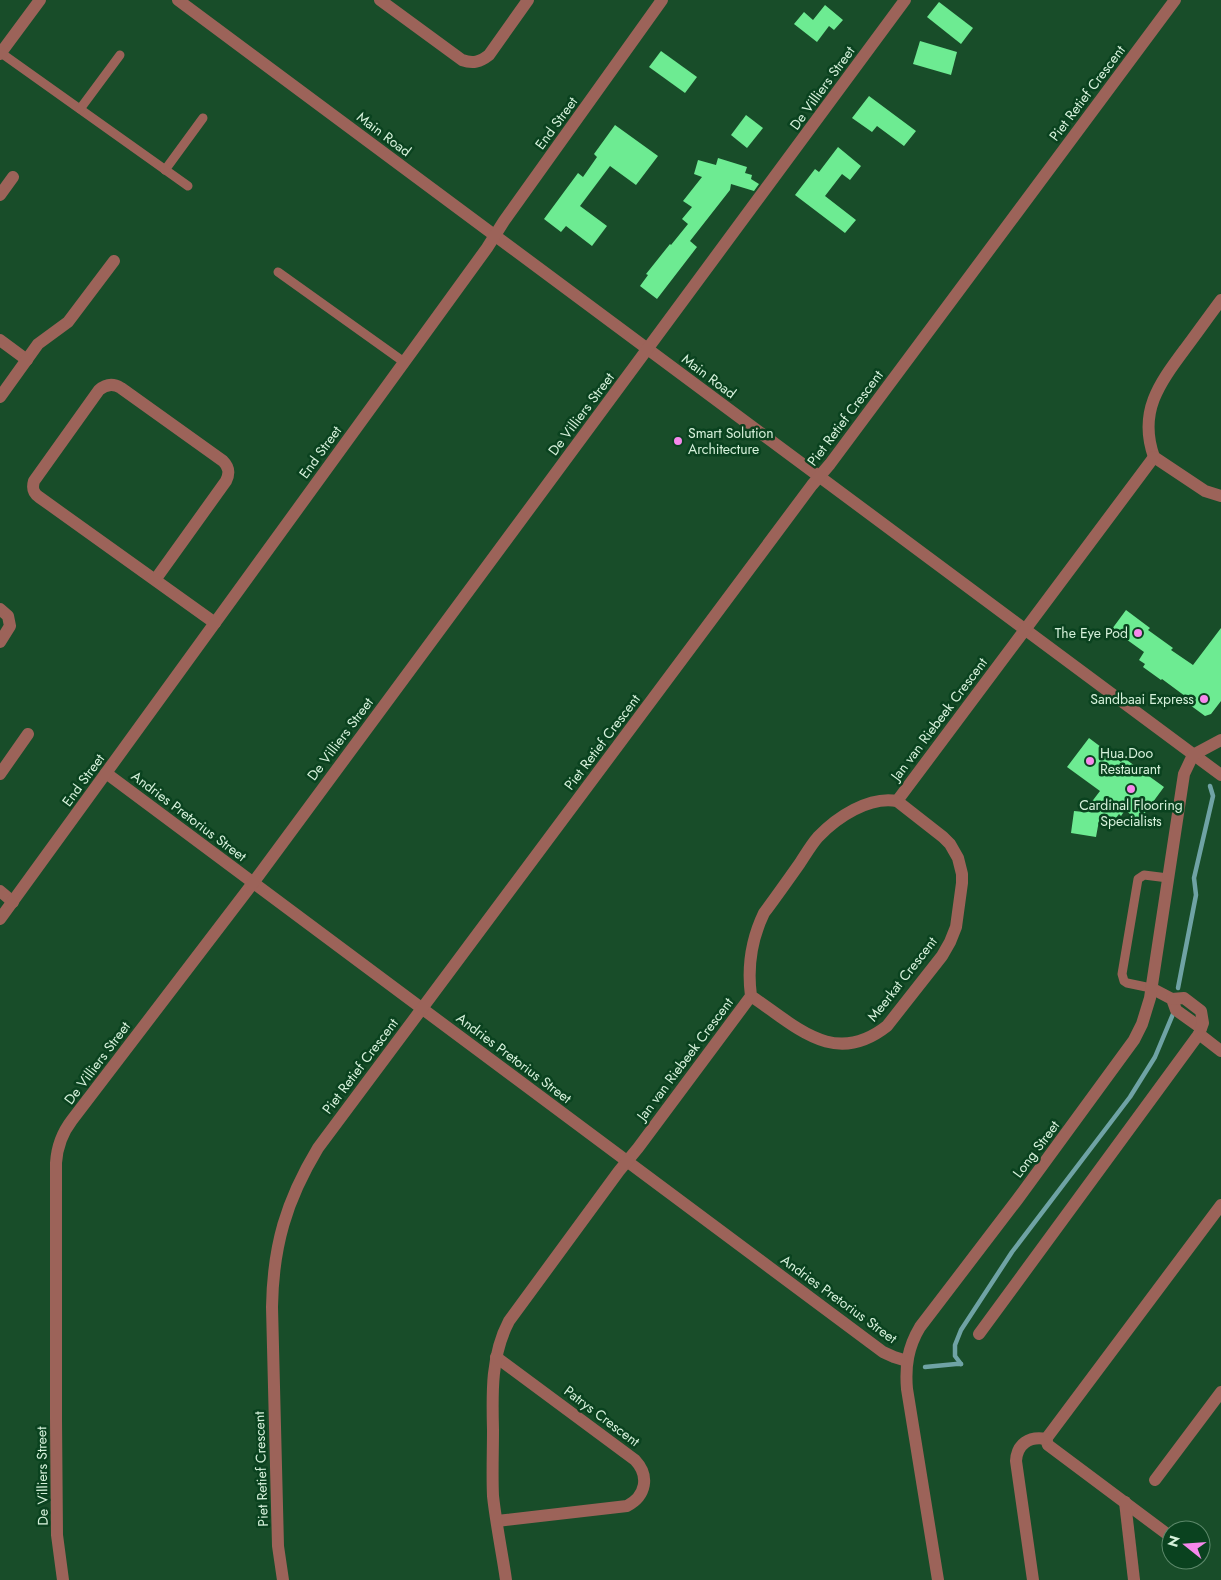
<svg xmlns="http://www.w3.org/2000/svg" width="1221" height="1580" font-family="Jost,sans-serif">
	<rect width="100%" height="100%" fill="#184d29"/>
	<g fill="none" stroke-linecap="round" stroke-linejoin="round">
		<g stroke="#6fa3a5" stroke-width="4.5">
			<path d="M 1178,988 L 1196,895 L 1194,878 L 1213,796 L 1210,786"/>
			<path d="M 961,1364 L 955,1356 L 955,1345 L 961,1330 L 1012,1252 L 1130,1097 L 1155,1057 L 1173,1014"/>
			<path d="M 925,1367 L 956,1364 L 961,1364"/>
		</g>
	</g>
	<g fill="#6deb92">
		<path d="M 939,2 L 973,28 L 961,44 L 927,17 Z"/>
		<path d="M 825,5 L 843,20 L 834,30 L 829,26 L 817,42 L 794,24 L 804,12 L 813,20 Z"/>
		<path d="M 920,41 L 957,52 L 951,75 L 913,64 Z"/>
		<path d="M 661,51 L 697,77 L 685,93 L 649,67 Z"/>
		<path d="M 869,96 L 916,131 L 904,146 L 877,126 L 872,132 L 852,118 Z"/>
		<path d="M 746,115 L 763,128 L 747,148 L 731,135 Z"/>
		<path d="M 615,125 L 658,156 L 636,185 L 610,166 L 580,206 L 607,226 L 592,246 L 566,226 L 561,232 L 544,219 L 578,173 L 583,177 L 597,157 L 594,154 Z"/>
		<path d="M 838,147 L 861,166 L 850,180 L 842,174 L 825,196 L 856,220 L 845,233 L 795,195 L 815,169 L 819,172 Z"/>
		<path d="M 718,158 L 747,167 L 745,173 L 752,175 L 751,179 L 759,184 L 754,191 L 731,184 L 730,190 L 690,241 L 697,247 L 657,299 L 640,286 L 648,275 L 646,274 L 670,244 L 671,245 L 688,224 L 682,219 L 692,207 L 683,201 L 702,177 L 694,174 L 698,160 L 716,165 Z"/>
		<path d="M 1126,610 L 1150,628 L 1148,630 L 1173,648 L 1171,650 L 1193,665 L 1221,628 L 1221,701 L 1211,714 L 1205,716 L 1190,705 L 1189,699 L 1162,679 L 1161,680 L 1143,667 L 1145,664 L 1139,660 L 1144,652 L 1112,629 Z"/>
		<path d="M 1089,738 L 1121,762 L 1124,758 L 1164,787 L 1139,821 L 1125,810 L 1121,816 L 1119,814 L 1116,818 L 1100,815 L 1096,837 L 1071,833 L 1074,811 L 1084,812 L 1100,791 L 1067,767 Z"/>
	</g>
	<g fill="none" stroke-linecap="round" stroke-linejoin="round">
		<g stroke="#9c6359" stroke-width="9">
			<path d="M 1,53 L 188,186"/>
			<path d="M 80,109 L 120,55"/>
			<path d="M 165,170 L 203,118"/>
			<path d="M 278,272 L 404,362"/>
			<path d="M 1151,988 L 1127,983 L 1124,981 L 1122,974 L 1138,879 L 1144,875 L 1168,878"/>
		</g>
		<g stroke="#9c6359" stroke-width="12">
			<path d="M 178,0 L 1221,775"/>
			<path d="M 380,0 L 462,60 C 473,64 480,62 489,55 L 528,0"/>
			<path d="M 0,54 L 40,0"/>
			<path d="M 0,195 L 13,177"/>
			<path d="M 0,340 L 27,360"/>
			<path d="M 0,397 L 38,344 L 68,322 L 114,261"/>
			<path d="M 1154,457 C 1138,412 1159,384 1185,349 C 1197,333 1209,316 1221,300"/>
			<path d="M 1154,457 L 1205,491 L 1221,496"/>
			<path d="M 155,580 L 226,481 C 230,473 229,467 223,461 L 121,388 C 113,383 106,384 99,390 L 34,481 C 32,488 33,493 39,497 C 98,539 157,581 215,623"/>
			<path d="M 0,609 L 8,616 L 10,626 L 0,642"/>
			<path d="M 106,773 L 883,1352 L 894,1357 L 907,1361"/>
			<path d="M 0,774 L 28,734"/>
			<path d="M 897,801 L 1154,457"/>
			<path d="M 0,891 L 13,902"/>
			<path d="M 0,919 L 487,248 L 504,221 L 662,0"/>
			<path d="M 1151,988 L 1172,999 L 1176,1010 L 1201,1028"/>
			<path d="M 1199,1034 L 1221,1051"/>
			<path d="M 979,1334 L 1199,1034 L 1203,1023 L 1201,1011 L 1184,998 L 1172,999"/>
			<path d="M 496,1357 L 635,1460 C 650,1476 646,1496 627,1506 L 497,1521"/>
			<path d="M 1046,1439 L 1221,1205"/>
			<path d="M 1046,1439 L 1048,1445 L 1171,1537"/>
			<path d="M 1155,1480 L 1221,1392"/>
			<path d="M 1125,1502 L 1134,1580"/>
			<path d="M 63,1580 L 57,1535 L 56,1419 L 56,1163 C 57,1147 62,1133 72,1120 L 253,883 L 905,0"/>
			<path d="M 283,1580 L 278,1546 L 272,1307 C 273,1246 286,1201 318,1148 L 812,485 L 830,464 L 1175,0"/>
			<path d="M 506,1580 C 502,1552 496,1524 493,1496 C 492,1474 493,1452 493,1430 C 492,1393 491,1355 509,1321 L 619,1171 L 638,1148 L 751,996 C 747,966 751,940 764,913 C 776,897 788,880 800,863 C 806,854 811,845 818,837 C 837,817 869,796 897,801 L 943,837 L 950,844 L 958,858 L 962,874 L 962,883 L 956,927 L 950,942 L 942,956 L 887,1026 C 834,1068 796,1026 751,996"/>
			<path d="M 938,1580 L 907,1389 C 905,1366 908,1347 920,1327 L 1017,1200 L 1134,1040 L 1142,1024 L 1150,998 L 1184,774 L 1193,755 L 1221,740"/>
			<path d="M 1033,1580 L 1016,1461 C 1017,1444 1029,1436 1046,1439"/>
		</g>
	</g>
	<g fill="#f788ec" stroke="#0a421f" stroke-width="2">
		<circle cx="678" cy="441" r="5"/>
		<circle cx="1138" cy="633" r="5"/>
		<circle cx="1204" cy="699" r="5"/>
		<circle cx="1090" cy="761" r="5"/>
		<circle cx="1131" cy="789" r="5"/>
	</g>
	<g text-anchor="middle" stroke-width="5" stroke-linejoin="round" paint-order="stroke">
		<g font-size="14" fill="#d6f1db" stroke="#0a421f">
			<text transform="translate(822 88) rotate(-54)" y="5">De Villiers Street</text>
			<text transform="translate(1087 93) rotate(-53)" y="5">Piet Retief Crescent</text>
			<text transform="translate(556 123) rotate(-54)" y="5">End Street</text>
			<text transform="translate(384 134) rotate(37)" y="5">Main Road</text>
			<text transform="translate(709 376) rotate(37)" y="5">Main Road</text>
			<text transform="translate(581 414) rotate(-53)" y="5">De Villiers Street</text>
			<text transform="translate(845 418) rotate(-53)" y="5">Piet Retief Crescent</text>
			<text transform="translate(320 452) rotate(-54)" y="5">End Street</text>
			<text transform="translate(939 719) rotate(-53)" y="5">Jan van Riebeek Crescent</text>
			<text transform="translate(340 739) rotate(-53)" y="5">De Villiers Street</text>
			<text transform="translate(602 742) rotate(-53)" y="5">Piet Retief Crescent</text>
			<text transform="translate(83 780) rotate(-54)" y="5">End Street</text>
			<text transform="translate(189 816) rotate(37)" y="5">Andries Pretorius Street</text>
			<text transform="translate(902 979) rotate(-52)" y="5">Meerkat Crescent</text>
			<text transform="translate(514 1058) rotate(37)" y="5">Andries Pretorius Street</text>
			<text transform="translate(685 1059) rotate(-53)" y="5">Jan van Riebeek Crescent</text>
			<text transform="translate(97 1063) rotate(-53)" y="5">De Villiers Street</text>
			<text transform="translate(360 1066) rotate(-53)" y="5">Piet Retief Crescent</text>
			<text transform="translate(1036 1149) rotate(-53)" y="5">Long Street</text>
			<text transform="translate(839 1299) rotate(36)" y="5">Andries Pretorius Street</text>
			<text transform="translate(602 1416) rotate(37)" y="5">Patrys Crescent</text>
			<text transform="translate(261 1469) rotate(-92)" y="5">Piet Retief Crescent</text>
			<text transform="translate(42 1476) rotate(-91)" y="5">De Villiers Street</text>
		</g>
		<g font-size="14" fill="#d6f1db" stroke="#0a421f" text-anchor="start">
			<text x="688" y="438">Smart Solution<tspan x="688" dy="16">Architecture</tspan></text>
			<text x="1128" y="638" text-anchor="end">The Eye Pod</text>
			<text x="1194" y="704" text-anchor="end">Sandbaai Express</text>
			<text x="1100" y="758">Hua.Doo<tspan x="1100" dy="16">Restaurant</tspan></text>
			<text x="1131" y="810" text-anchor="middle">Cardinal Flooring<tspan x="1131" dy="16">Specialists</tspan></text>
		</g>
	</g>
	<g transform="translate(1186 1545) rotate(287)"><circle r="24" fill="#0a421f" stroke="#5c886a"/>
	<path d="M0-4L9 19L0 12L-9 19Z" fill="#f788ec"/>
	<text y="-8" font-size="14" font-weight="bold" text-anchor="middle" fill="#d6f1db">N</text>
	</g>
</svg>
